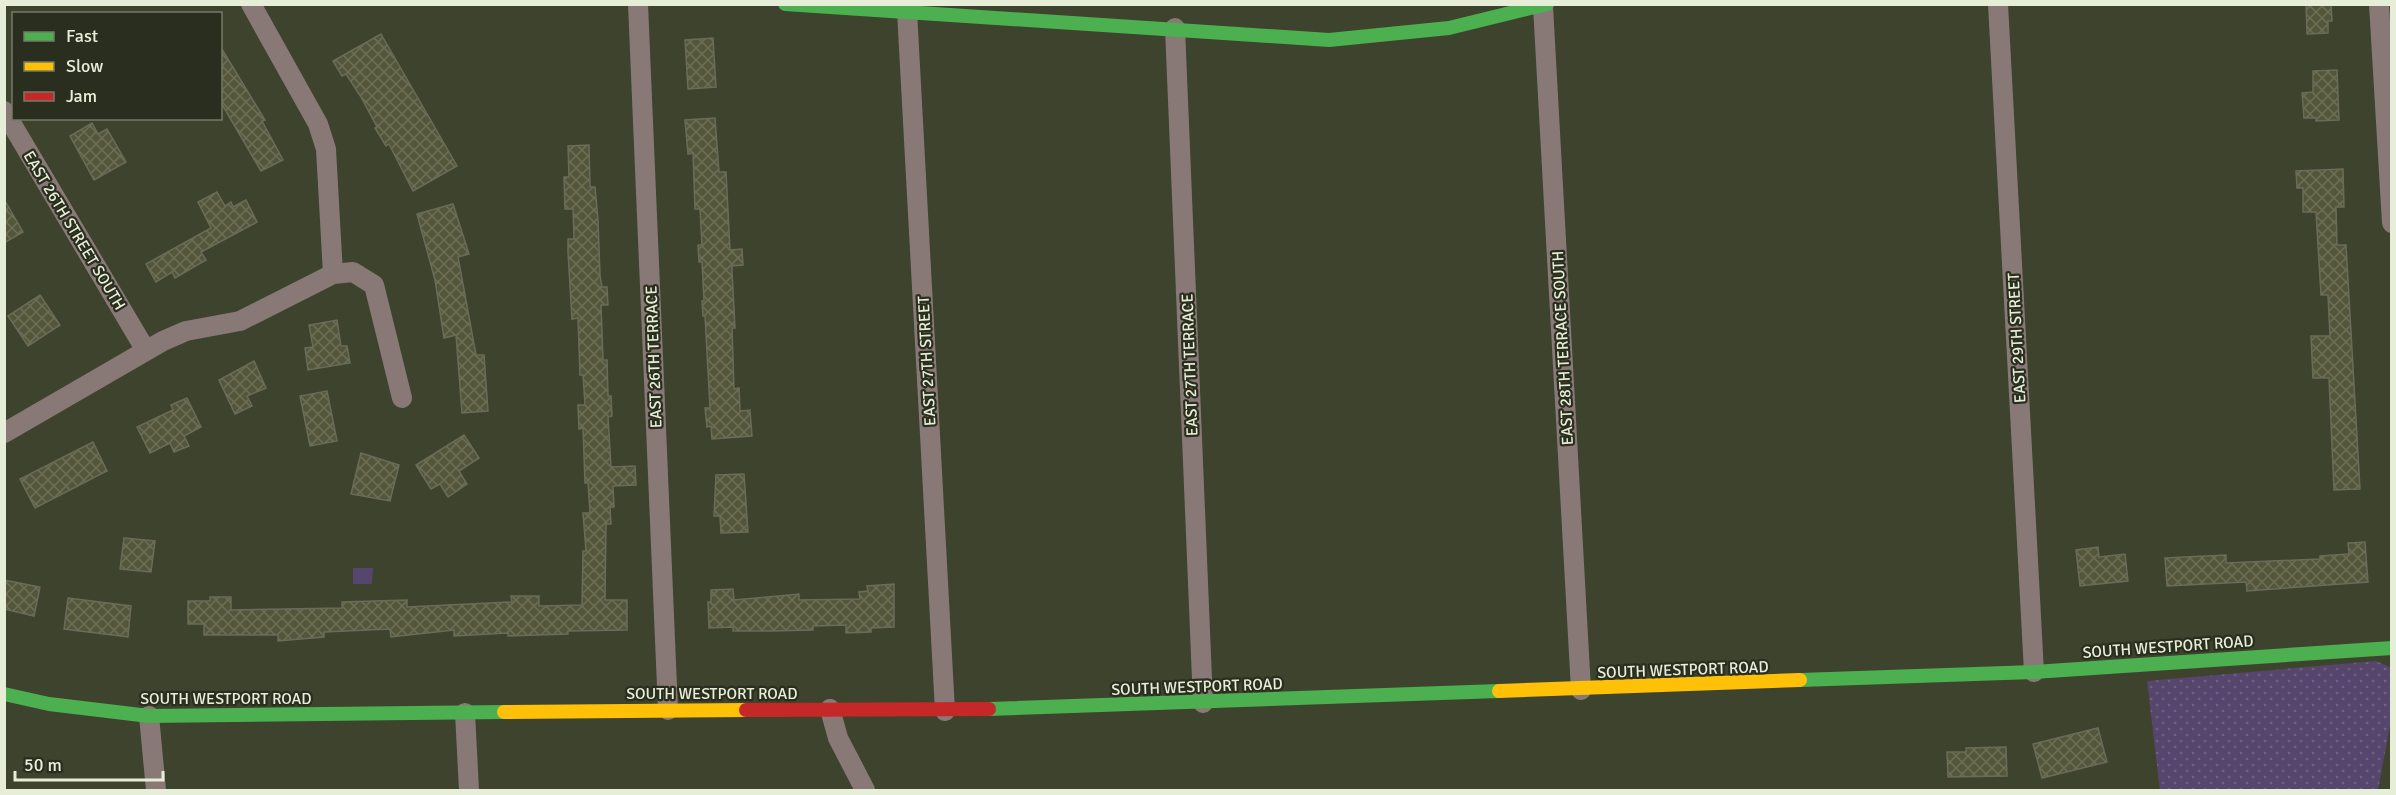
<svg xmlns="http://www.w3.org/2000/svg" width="2396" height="795" font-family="Signika,sans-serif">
	<defs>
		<pattern id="grass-dots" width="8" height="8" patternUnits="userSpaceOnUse" patternTransform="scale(1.5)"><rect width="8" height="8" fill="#56466d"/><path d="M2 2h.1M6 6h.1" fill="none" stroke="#6e6181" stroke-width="1.8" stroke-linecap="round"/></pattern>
		<pattern id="building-cross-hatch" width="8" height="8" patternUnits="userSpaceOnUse" patternTransform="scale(1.5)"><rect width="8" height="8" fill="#54563b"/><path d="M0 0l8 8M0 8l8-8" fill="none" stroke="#6d6f57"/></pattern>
	</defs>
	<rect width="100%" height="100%" fill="#3d432d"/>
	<path fill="url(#grass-dots)" d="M 2376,661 L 2392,668 L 2391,720 L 2378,790 L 2160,790 L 2147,681 Z"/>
	<path fill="#56466d" d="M 353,568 L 373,568 L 372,584 L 353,584 Z"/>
	<g fill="url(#building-cross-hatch)" stroke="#6a6c5a" stroke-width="1.5">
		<path d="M 2306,4 L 2331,4 L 2332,21 L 2328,21 L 2328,33 L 2307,34 Z"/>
		<path d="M 381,34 L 457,166 L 413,191 L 389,144 L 386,146 L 375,128 L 377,127 L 361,97 L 346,74 L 342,76 L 333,61 Z"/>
		<path d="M 713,38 L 716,87 L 688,89 L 685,40 Z"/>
		<path d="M 220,46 L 265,120 L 262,121 L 283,160 L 261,171 L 220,101 Z"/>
		<path d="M 2337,70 L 2339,120 L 2316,121 L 2316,118 L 2304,118 L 2302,93 L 2313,92 L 2313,71 Z"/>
		<path d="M 715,118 L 719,172 L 726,172 L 730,250 L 742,249 L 743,265 L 732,266 L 732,271 L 735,328 L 732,328 L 734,389 L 739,388 L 740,411 L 750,410 L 752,436 L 712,439 L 711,426 L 707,427 L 705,408 L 710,408 L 705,316 L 703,316 L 702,301 L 704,301 L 702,262 L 699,262 L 698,245 L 702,245 L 700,209 L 695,209 L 693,153 L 688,154 L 685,120 Z"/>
		<path d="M 92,123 L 98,134 L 107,129 L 126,162 L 94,180 L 70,136 Z"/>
		<path d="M 589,145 L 590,187 L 595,187 L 598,220 L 600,275 L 602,287 L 607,287 L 608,305 L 601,305 L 603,360 L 607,360 L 608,396 L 611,396 L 612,416 L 608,417 L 611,467 L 635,466 L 636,485 L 613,486 L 614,507 L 610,507 L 611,524 L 606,524 L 605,600 L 627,600 L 627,630 L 568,631 L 568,634 L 508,636 L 508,633 L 454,636 L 454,630 L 391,637 L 390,629 L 324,632 L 324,637 L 278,641 L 278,635 L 204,635 L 204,624 L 188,624 L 188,601 L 210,601 L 210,597 L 231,597 L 231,610 L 342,608 L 342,602 L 407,600 L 407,607 L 512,602 L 511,596 L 539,596 L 539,606 L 582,605 L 583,551 L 586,551 L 583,513 L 590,513 L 588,483 L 585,483 L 583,428 L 579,429 L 578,405 L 585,405 L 583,375 L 580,375 L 578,318 L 572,319 L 568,252 L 568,239 L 574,239 L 573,209 L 565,209 L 564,177 L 569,177 L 568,146 Z"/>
		<path d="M 2343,169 L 2344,207 L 2336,207 L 2337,245 L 2346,245 L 2360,489 L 2334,490 L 2329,378 L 2313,378 L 2311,336 L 2330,336 L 2328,295 L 2321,295 L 2316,212 L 2303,212 L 2303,188 L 2297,188 L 2296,171 Z"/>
		<path d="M 217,192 L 225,206 L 231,202 L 233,207 L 246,200 L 257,222 L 201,252 L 206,260 L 175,278 L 172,272 L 156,282 L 146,264 L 211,228 L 198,202 Z"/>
		<path d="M 4,199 L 23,232 L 4,243 Z"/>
		<path d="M 453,204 L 469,254 L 458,257 L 476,355 L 484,355 L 488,411 L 462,413 L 456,335 L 444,338 L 435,280 L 417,214 Z"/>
		<path d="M 40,295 L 60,325 L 28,346 L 8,316 Z"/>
		<path d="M 337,320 L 341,346 L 347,346 L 350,363 L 308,370 L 305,348 L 313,347 L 309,325 Z"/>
		<path d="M 254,361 L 266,388 L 247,396 L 252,406 L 235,414 L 219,380 Z"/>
		<path d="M 327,391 L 337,441 L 310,446 L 300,396 Z"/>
		<path d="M 187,398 L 201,427 L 184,436 L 189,446 L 174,452 L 170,443 L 150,453 L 137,427 L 173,410 L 171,405 Z"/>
		<path d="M 464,435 L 479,458 L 459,471 L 467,484 L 448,497 L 440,484 L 431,489 L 416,465 Z"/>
		<path d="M 93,442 L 107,471 L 35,508 L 20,479 Z"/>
		<path d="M 361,453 L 399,465 L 390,501 L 351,494 Z"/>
		<path d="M 744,474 L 748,532 L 721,533 L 720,516 L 714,516 L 716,475 Z"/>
		<path d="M 124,538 L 155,541 L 151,572 L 120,569 Z"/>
		<path d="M 2365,542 L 2368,582 L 2247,591 L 2246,582 L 2167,586 L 2165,558 L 2226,555 L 2226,563 L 2320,559 L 2320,556 L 2349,554 L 2348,543 Z"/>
		<path d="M 2098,547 L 2099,557 L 2125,554 L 2128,581 L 2080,586 L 2076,550 Z"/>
		<path d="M 4,580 L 40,587 L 34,616 L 4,609 Z"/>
		<path d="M 894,584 L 894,627 L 871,628 L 871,632 L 846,633 L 846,625 L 813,626 L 813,630 L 771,631 L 733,631 L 733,627 L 709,628 L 708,602 L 711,602 L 711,590 L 733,589 L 734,600 L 799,594 L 799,600 L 860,599 L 859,592 L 868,591 L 867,586 Z"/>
		<path d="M 68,598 L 131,606 L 128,637 L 64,629 Z"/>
		<path d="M 2098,728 L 2107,762 L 2042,778 L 2033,744 Z"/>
		<path d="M 2006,747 L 2007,776 L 1948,777 L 1947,752 L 1966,752 L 1966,748 Z"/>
	</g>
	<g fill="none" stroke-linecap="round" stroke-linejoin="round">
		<g stroke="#887977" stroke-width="20">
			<path d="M 251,4 L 318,124 L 326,149 L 333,274"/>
			<path d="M 638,4 L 668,710"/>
			<path d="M 1998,4 L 2034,672"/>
			<path d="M 2379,4 L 2392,223"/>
			<path d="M 1543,6 L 1581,690"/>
			<path d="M 907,11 L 945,711"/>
			<path d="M 1175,28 L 1203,703"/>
			<path d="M 4,111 L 145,349"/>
			<path d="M 4,433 L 163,341 L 186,331 L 240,321 L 333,274 L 353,272 L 374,285 L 402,398"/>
			<path d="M 830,709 L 838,738 L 865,790"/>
			<path d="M 465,713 L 469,790"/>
			<path d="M 149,716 L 156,790"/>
		</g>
		<g stroke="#4caf50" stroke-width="14">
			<path d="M 785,4 L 1329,40 L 1449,28 L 1547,4"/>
			<path d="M 1800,680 L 2034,672 L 2392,648"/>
			<path d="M 4,694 L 49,704 L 149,716 L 504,712"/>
			<path d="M 989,709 L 1499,691"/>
		</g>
		<g stroke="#ffc107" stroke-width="14">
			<path d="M 1499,691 L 1800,680"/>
			<path d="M 504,712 L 746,710"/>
		</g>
		<path stroke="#c62828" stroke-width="14" d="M 746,710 L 989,709"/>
	</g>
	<g text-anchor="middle" stroke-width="4.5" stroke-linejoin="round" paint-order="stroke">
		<g font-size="16" fill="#e7eed8" stroke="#2a2e1e">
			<text transform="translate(75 230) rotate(59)" y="6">EAST 26TH STREET SOUTH</text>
			<text transform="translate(2016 338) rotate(-93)" y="6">EAST 29TH STREET</text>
			<text transform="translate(1562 348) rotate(-93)" y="6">EAST 28TH TERRACE SOUTH</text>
			<text transform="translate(653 357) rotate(-92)" y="6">EAST 26TH TERRACE</text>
			<text transform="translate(926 361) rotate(-93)" y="6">EAST 27TH STREET</text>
			<text transform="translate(1189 365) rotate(-92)" y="6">EAST 27TH TERRACE</text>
			<text transform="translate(2168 646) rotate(-4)" y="6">SOUTH WESTPORT ROAD</text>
			<text transform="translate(1683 669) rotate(-2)" y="6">SOUTH WESTPORT ROAD</text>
			<text transform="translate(1197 686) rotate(-2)" y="6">SOUTH WESTPORT ROAD</text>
			<text x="712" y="699">SOUTH WESTPORT ROAD</text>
			<text x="226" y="704">SOUTH WESTPORT ROAD</text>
		</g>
	</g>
	<rect width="2396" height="795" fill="none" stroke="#e7eed8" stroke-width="12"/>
	<rect x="12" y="12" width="210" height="108" fill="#2a2e1e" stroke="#767b68" stroke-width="1.5"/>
	<rect x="24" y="32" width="30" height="9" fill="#4caf50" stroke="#767b68" stroke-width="1.5"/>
	<text x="66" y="42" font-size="18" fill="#e7eed8">Fast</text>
	<rect x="24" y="62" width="30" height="9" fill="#ffc107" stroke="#767b68" stroke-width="1.5"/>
	<text x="66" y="72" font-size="18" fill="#e7eed8">Slow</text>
	<rect x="24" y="92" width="30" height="9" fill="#c62828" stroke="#767b68" stroke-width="1.5"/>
	<text x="66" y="102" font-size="18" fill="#e7eed8">Jam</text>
	<path d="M15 771v9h148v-9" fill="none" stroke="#e7eed8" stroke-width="3"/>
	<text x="24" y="771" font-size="18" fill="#e7eed8" stroke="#2a2e1e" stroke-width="4.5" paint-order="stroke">50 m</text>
</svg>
